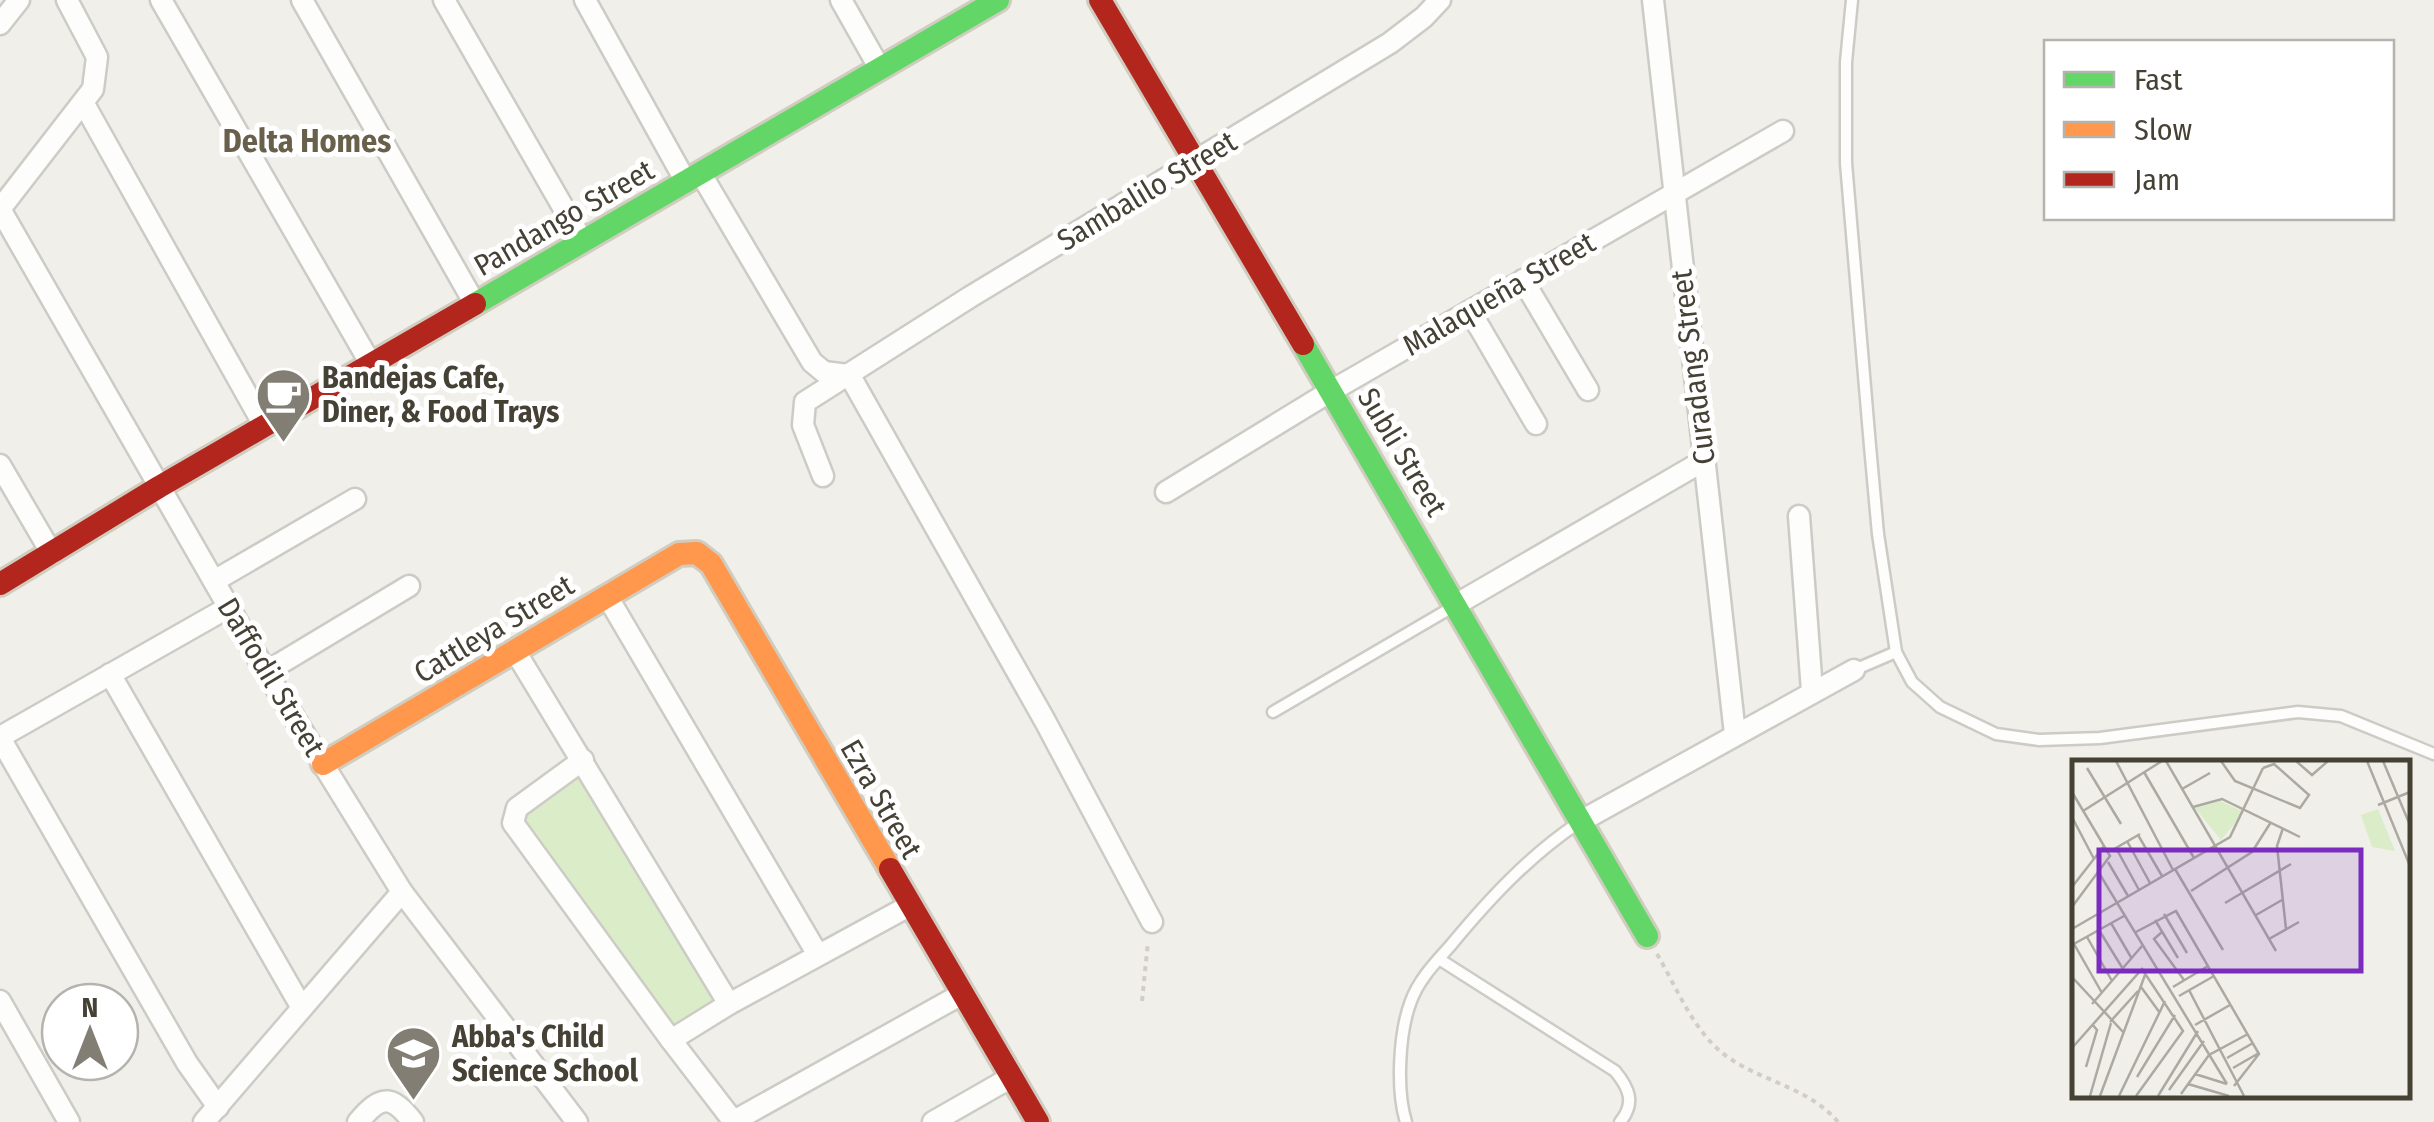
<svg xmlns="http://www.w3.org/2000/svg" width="2434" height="1122" font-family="'Fira Sans Condensed',sans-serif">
	<rect width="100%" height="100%" fill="#f0efe9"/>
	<path fill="#dbecc8" d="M 578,775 L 718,997 L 668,1027 L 517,817 Z"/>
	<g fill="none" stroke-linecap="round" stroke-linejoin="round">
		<defs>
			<g id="lane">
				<path d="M 1852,0 L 1846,62 L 1846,163 L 1870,446 L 1878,534 L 1896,652 L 1912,682 L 1940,707 L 1996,734 L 2039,740 L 2100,738 L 2298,712 L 2341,716 L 2434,754"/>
				<path d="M 1854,670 L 1896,652"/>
				<path d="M 1273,712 L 1456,605"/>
				<path d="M 1439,959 L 1615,1071 C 1629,1088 1636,1103 1620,1122"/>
				<path d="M 1406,1122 C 1396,1090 1399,1032 1411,1001 C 1419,979 1436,962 1451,945 C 1489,899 1528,857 1578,823"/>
			</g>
			<g id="street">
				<path d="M 161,0 L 372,366"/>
				<path d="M 302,0 L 475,304"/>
				<path d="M 444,0 L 583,242"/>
				<path d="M 585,0 L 686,182"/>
				<path d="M 841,0 L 880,69"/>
				<path d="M 1653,0 L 1735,734"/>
				<path d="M 0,24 L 19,0"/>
				<path d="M 84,104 L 265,427"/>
				<path d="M 701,174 L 812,362 L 824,372 L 848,375"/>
				<path d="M 0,209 L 266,672 L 402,892 L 577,1122"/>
				<path d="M 0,209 L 93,89 L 97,57 L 67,0"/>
				<path d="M 1523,280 L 1588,390"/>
				<path d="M 1470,311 L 1536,424"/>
				<path d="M 850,376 L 1045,721 L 1152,922"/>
				<path d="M 0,465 L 52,554"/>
				<path d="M 823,476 L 803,425 L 805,402 L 970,297 L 1390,43 L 1424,17 L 1440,0"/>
				<path d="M 1166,492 L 1331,391 L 1783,131"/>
				<path d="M 1799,516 L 1812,691"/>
				<path d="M 214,581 L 355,499"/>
				<path d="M 607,596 L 818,955"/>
				<path d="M 1457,604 L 1703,461"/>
				<path d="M 515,651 L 729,1004"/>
				<path d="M 266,672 L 409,586"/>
				<path d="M 110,674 L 302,1008"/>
				<path d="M 0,737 L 229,607"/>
				<path d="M 0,738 L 187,1063 L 218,1107"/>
				<path d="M 583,760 L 517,808 L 513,823 L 671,1040 L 734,1122"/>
				<path d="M 1581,821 L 1854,670"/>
				<path d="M 0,1001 L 69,1122"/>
				<path d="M 671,1040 L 729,1004 L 909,906"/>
				<path d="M 734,1121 L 962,994"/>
				<path d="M 204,1122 L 402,892"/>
				<path d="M 358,1122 C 381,1095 391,1094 413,1122"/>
				<path d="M 933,1122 L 1010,1078"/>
			</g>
			<g id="fast">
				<path d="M 475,304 L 998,0"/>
				<path d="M 1303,344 L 1647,936"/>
			</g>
			<path id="slow" d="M 323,764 L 679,554 L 697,553 L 711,564 L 890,869"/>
			<g id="jam">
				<path d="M 1100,0 L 1303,344"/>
				<path d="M 0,584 L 159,487 L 475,304"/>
				<path d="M 890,869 L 1038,1122"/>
			</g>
		</defs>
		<use href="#lane" stroke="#cdcbc5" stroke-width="15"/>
		<use href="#street" stroke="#cdcbc5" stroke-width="25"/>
		<use href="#fast" stroke="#d0cdc0" stroke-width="28"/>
		<use href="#slow" stroke="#d0cdc0" stroke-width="28"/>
		<use href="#jam" stroke="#d0cdc0" stroke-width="28"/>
		<g stroke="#d1ceca" stroke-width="4" stroke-dasharray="5 5" stroke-linecap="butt">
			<path d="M 1657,954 C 1676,986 1691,1026 1720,1051 C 1755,1081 1807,1085 1838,1122"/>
			<path d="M 1142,1001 L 1148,942"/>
		</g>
		<use href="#lane" stroke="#fdfdfc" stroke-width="10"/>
		<use href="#street" stroke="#fdfdfc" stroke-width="20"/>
		<use href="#fast" stroke="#63d668" stroke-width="22"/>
		<use href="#slow" stroke="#ff974d" stroke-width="22"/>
		<use href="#jam" stroke="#b3261e" stroke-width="22"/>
	</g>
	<defs>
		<symbol id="cafe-pin" viewBox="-11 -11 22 30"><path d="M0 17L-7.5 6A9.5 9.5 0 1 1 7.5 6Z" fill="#827e74" stroke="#fff"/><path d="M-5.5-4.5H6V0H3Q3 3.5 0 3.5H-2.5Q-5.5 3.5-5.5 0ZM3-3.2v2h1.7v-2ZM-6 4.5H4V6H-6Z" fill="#fff"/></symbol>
		<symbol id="school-pin" viewBox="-11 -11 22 30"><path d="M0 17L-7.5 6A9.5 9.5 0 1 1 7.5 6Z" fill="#827e74" stroke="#fff"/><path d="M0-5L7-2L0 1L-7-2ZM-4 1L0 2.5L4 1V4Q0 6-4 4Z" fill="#fff"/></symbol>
	</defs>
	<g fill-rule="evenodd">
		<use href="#cafe-pin" x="252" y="364" width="63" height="86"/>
		<use href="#school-pin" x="382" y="1022" width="63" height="86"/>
	</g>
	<g text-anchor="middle" stroke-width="10" stroke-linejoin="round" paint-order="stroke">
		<g font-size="30" fill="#464135" stroke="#fff">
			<text transform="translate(1147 191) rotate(-31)" y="10">Sambalilo Street</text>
			<text transform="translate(564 218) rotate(-30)" y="10">Pandango Street</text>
			<text transform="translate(1499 294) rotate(-30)" y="10">Malaqueña Street</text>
			<text transform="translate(1693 367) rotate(-97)" y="10">Curadang Street</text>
			<text transform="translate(1402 452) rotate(59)" y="10">Subli Street</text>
			<text transform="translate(494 629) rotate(-31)" y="10">Cattleya Street</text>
			<text transform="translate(271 677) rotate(59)" y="10">Daffodil Street</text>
			<text transform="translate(881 799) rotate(60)" y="10">Ezra Street</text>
		</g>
		<g font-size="30" font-weight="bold" fill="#464135" stroke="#fff" text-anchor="start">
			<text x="322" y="388">Bandejas Cafe,<tspan x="322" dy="34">Diner, &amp; Food Trays</tspan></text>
			<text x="452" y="1047">Abba's Child<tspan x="452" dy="34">Science School</tspan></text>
		</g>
		<g font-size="32" font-weight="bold" fill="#69604c" stroke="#fff">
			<text x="307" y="152">Delta Homes</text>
		</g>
	</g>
	<g transform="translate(2072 760)">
		<rect width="338" height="338" fill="#f0efe9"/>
		<path d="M 148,41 L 172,52 L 149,80 L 123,48 ZM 306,49 L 323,91 L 300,87 L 289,55 Z" fill="#dbecc8"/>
		<path fill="none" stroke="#aca9a1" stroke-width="2.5" d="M 44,1 L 101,110M 94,1 L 204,191M 149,1 L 163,21 L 228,48 L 237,35 L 202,4 L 191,8M 224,1 L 240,15 L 256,1M 295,1 L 338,106M 311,1 L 338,65M 15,8 L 49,64M 72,12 L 122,98M 110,29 L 138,13M 0,32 L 38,96 L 0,147M 306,45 L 338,32M 121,47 L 150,39 L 228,77M 11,51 L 90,1M 0,57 L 22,99M 211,68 L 205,86 L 214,169M 66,75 L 90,116M 55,81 L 78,123M 36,102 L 56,136M 103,109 L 151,190M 27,113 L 155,324M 0,127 L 32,86M 67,130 L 44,88 L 68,74M 119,131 L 180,92 L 199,62M 153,143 L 219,104M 92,154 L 115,193M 184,155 L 210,140M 83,160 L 106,198M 39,163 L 60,199M 0,169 L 158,77 L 191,8M 27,170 L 51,209M 90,172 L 82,179 L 112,220M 62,173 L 104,151 L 187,294 L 162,326M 15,177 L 40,221M 197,179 L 227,162M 2,184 L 30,233M 0,185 L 52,156M 0,217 L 52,273M 69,227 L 88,253M 101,227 L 136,206M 117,230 L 172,336M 107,236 L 142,216M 20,244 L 70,186M 38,262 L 66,231M 123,265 L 158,245M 0,288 L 70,209 L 111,271 L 64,336M 155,298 L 181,283M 14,307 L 25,270 L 20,264M 161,308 L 187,293M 123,314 L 155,324M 65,317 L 103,255M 116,324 L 157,336M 97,330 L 132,281M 109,334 L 137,295 L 176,274M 18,336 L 39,263M 28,336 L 73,215M 47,336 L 93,241M 86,336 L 126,271"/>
		<path fill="#7b2cbf" fill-opacity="0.15" stroke="#7b2cbf" stroke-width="5" d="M 27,90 L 289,90 L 289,211 L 27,211 Z"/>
		<rect width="338" height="338" fill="none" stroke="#464135" stroke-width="5"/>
	</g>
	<rect x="2044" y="40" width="350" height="180" fill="#ffffff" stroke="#b5b3ae" stroke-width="2.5"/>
	<rect x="2064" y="72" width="50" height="15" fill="#63d668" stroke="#b5b3ae" stroke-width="2.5"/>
	<text x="2134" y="90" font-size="30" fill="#464135">Fast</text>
	<rect x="2064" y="122" width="50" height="15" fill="#ff974d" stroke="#b5b3ae" stroke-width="2.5"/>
	<text x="2134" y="140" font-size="30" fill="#464135">Slow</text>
	<rect x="2064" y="172" width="50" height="15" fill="#b3261e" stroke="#b5b3ae" stroke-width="2.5"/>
	<text x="2134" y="190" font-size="30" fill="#464135">Jam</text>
	<g transform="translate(90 1032)"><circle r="48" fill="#ffffff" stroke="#b5b3ae" stroke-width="2.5"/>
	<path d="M0-8L18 38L0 25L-18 38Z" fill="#827e74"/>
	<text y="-15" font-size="28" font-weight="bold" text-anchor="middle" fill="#464135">N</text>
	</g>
</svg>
